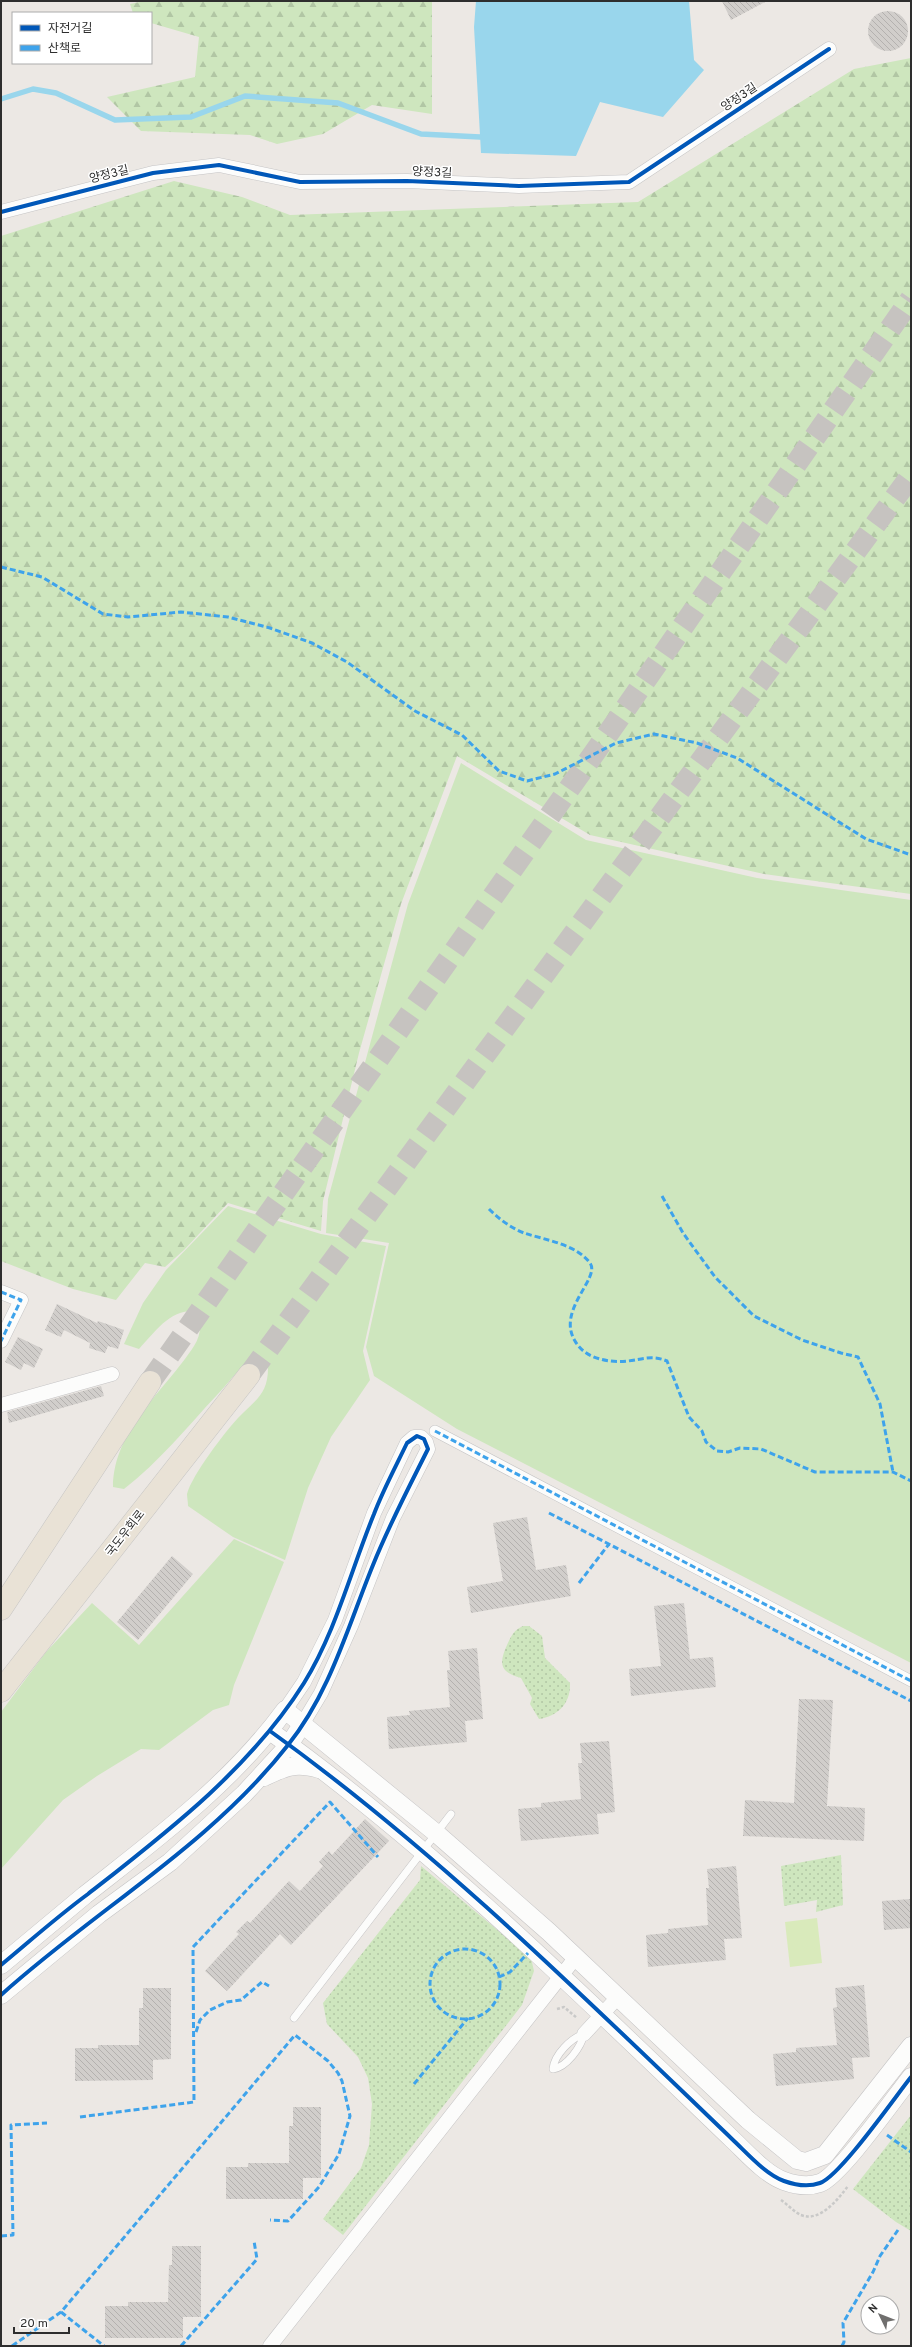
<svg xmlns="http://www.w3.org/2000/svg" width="912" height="2347" font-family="Overpass,'Noto Sans KR',sans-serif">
	<defs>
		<pattern id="forest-firs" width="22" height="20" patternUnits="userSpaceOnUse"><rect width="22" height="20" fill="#cee6be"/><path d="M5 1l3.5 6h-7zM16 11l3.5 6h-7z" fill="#b1c6a4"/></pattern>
		<pattern id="park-dots" width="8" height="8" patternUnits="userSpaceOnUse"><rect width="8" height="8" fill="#cee6be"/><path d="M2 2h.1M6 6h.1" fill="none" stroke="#b1c6a4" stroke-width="1.8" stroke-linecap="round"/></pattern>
		<pattern id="building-back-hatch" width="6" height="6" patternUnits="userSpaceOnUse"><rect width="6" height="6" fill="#d1cecb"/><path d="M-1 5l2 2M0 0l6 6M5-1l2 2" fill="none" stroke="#b4b1af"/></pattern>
	</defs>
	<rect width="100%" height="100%" fill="#ece8e4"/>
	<g fill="#cee6be">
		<path d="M 461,763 L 586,840 L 757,878 L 911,900 L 911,1663 L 457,1429 L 374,1376 L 366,1347 L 389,1243 L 326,1233 L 328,1199 L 408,904 Z"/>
		<path d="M 228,1206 L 321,1234 L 386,1246 L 363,1351 L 370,1380 L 331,1437 L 308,1488 L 285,1560 L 233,1537 L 188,1506 C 188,1502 187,1497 187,1494 C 192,1475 225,1432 238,1418 C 255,1400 268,1395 268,1368 L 254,1360 C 238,1367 230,1382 217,1395 C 187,1427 159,1462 124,1489 L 113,1487 C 114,1428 165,1391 194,1346 C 201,1335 202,1323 197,1311 C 170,1309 156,1331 139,1349 L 124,1344 L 143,1303 L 166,1270 Z"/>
		<path d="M 234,1539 L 284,1562 L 234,1685 L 229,1705 L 213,1710 L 159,1750 L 141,1749 L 97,1776 L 63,1800 L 1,1869 L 1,1712 L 46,1652 L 92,1603 L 139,1645 Z"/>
	</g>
	<g fill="url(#forest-firs)">
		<path d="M 144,1 L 432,1 L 432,114 L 372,105 L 323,134 L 277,144 L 250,135 L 141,131 L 107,97 L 195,77 L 199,37 L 151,23 L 151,13 L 133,13 L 130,4 Z"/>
		<path d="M 911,58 L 911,894 L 764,874 L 590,835 L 457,756 L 401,904 L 359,1053 L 323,1201 L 321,1231 L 228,1203 L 184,1250 L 165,1267 L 145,1263 L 116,1300 L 73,1289 L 1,1261 L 1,236 L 174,181 L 242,197 L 290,215 L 638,202 L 854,69 Z"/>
	</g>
	<g fill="url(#park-dots)">
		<path d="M 523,1626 L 529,1626 L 542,1636 L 545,1658 L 570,1683 C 571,1703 558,1716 539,1719 L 530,1704 L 532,1698 L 521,1678 C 499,1672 499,1663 507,1645 C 511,1636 514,1630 523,1626 Z"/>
		<path d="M 841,1855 L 843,1905 L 816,1912 L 817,1900 L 784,1906 L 781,1866 Z"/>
		<path d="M 421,1866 L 531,1958 L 534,1971 L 522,2005 L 343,2235 L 323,2219 L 361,2168 L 369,2145 L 372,2104 L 368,2078 L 358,2057 L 327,2024 L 323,2003 L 420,1880 Z"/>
		<path d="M 911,2115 L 911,2231 L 896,2222 L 853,2189 Z"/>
	</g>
	<path fill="#d9eabb" d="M 817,1918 L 822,1963 L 790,1967 L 785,1922 Z"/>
	<path fill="#99d6ec" d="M 476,1 L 689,1 L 694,60 L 704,70 L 663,117 L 600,102 L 576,156 L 481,153 L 474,27 Z"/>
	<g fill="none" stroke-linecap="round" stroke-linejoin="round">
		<path stroke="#99d6ec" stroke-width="5.5" d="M 1,99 L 33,89 L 56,93 L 115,120 L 191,117 L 245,96 L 338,103 L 421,134 L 480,137"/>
	</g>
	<g fill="url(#building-back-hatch)">
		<path d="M 722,1 L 767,1 L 731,20 Z"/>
		<circle cx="888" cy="31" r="20"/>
		<path d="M 57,1304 L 97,1323 L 98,1321 L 124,1330 L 118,1349 L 108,1346 L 105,1353 L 89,1348 L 90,1343 L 64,1330 L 61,1337 L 45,1330 Z"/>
		<path d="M 18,1337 L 43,1349 L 34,1368 L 24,1363 L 21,1370 L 5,1362 Z"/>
		<path d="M 101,1386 L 104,1396 L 9,1423 L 7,1412 Z"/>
		<path d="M 527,1517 L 536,1570 L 566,1565 L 571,1596 L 471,1613 L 467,1587 L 503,1581 L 493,1523 Z"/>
		<path d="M 172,1556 L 193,1574 L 138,1640 L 117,1622 Z"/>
		<path d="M 684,1603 L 690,1659 L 713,1657 L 716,1687 L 631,1696 L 629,1669 L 661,1666 L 654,1606 Z"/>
		<path d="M 477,1648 L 483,1719 L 465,1721 L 467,1742 L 389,1749 L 387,1717 L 410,1715 L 409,1711 L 450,1707 L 447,1670 L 450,1670 L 448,1651 Z"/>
		<path d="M 799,1699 L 833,1700 L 827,1806 L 865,1808 L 864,1841 L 743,1836 L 745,1800 L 794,1803 Z"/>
		<path d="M 609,1741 L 615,1812 L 597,1814 L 599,1834 L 521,1841 L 518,1809 L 541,1807 L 541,1803 L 581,1799 L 578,1763 L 582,1763 L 580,1743 Z"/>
		<path d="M 365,1819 L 389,1841 L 291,1945 L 280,1934 L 227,1991 L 205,1971 L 239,1934 L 236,1932 L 247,1921 L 250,1923 L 289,1881 L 300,1891 L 323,1866 L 319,1862 L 329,1851 L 332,1855 Z"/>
		<path d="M 736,1866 L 742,1938 L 724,1939 L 726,1960 L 648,1967 L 646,1935 L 668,1933 L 668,1929 L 708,1925 L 706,1888 L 709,1888 L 707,1869 Z"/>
		<path d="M 911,1899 L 911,1928 L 884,1930 L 882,1901 Z"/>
		<path d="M 864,1985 L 870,2057 L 852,2058 L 854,2079 L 776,2086 L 773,2054 L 796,2052 L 796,2048 L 837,2045 L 833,2008 L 837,2007 L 835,1988 Z"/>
		<path d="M 143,1988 L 171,1988 L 171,2059 L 153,2060 L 153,2080 L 75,2081 L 75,2048 L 98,2048 L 98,2045 L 139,2045 L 139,2008 L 143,2008 Z"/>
		<path d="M 293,2107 L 321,2107 L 321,2178 L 303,2178 L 303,2199 L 226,2199 L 226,2167 L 248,2167 L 248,2163 L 289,2163 L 289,2126 L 293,2126 Z"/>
		<path d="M 172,2246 L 201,2246 L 201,2317 L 183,2317 L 183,2338 L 105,2338 L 105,2306 L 128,2306 L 128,2302 L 168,2302 L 169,2265 L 172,2265 Z"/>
	</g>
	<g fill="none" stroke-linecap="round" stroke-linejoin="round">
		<g stroke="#c6c3c0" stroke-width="22" stroke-dasharray="22 11" stroke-linecap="butt">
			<path d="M 249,1375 L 911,476"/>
			<path d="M 150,1382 L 619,718 L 911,299"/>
		</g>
		<defs>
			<g id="service">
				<path d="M 294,2018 L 451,1814"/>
				<path d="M 584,2034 C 581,2047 567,2067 553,2069 C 554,2055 571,2038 584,2034 Z"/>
			</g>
			<path id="pedestrian" d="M 435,1431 L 911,1681"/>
			<g id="minor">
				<path d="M 1,212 L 153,173 L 219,165 L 300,182 L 407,181 L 519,186 L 629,182 L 829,49"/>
				<path d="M 1,1292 L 21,1300 L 1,1341"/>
				<path d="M 1,1405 L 112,1374"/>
				<path d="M 285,1710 L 304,1682 L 335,1620 L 374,1513 L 407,1443 L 414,1437 L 421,1437 L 426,1442 L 428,1449 L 393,1518 L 351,1626 L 321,1693 L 303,1723"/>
				<path d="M 584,2034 L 618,1997"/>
				<path d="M 270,2346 L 576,1957"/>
			</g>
			<g id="tertiary">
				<path d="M 270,1731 C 437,1851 584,1997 732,2139 C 747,2153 765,2174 784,2181 C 795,2185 809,2187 820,2183 C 840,2176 895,2097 911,2077"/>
				<path d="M 264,1777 C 285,1767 295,1762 319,1769"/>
				<path d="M 1,1965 C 29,1942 57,1918 85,1895 C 156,1839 231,1784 285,1710 L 436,1833 L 549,1932 L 748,2120 L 797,2160 L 806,2162 L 825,2155 L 911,2046"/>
				<path d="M 1,1995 L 99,1914 L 170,1862 L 244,1794 L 289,1745 L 303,1723"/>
			</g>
			<g id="trunk">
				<path d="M 1,1609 L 150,1382"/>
				<path d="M 1,1691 L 249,1375"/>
			</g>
		</defs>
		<use href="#service" stroke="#c5c4c5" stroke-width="8"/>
		<use href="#pedestrian" stroke="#c5c4c5" stroke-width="12"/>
		<use href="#minor" stroke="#c5c4c5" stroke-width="15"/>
		<use href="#tertiary" stroke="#c5c4c5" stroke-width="19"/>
		<use href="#trunk" stroke="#c6c5c4" stroke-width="23"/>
		<g stroke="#c9c9c8" stroke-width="2.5" stroke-dasharray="3 2" stroke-linecap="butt">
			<path d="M 557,2009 L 564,2007 L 577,2018"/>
			<path d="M 781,2200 C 787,2204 794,2212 801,2215 C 820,2223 839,2198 848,2186"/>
		</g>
		<use href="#service" stroke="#fcfcfb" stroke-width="7"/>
		<use href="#pedestrian" stroke="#fcfcfb" stroke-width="11"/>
		<use href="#minor" stroke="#fcfcfb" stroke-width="14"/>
		<use href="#tertiary" stroke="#fcfcfb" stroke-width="18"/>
		<use href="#trunk" stroke="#e9e2d6" stroke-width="22"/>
		<g stroke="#3ea3eb" stroke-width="3" stroke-dasharray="6 3" stroke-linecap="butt">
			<path d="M 1,567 L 42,577 L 103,614 L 128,617 L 181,612 L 228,617 L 270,628 L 312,643 L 347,662 L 415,711 L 462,735 L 499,771 L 527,781 L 555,774 L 616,743 L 654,734 L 697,743 L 737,758 L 866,839 L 911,855"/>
			<path d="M 662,1196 L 683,1233 L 715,1277 L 754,1316 L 802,1340 L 841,1353 L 858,1357 L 880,1404 L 893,1472"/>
			<path d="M 489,1209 C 499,1219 511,1228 524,1233 C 545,1240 576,1244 590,1263 C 601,1278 556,1310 575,1341 C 585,1359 609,1363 628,1361 C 643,1359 653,1355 667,1361 L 689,1417 L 702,1431 L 706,1442 L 717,1451 L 728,1452 L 740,1448 L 761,1449 L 815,1472 L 893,1472 L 911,1481"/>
			<path d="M 1,1292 L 21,1300 L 1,1341"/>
			<path d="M 435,1431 L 911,1681"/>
			<path d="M 549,1513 L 911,1701"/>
			<path d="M 579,1583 L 609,1544"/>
			<circle cx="465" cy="1984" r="35"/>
			<path d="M 499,1977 L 510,1972 L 528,1953"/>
			<path d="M 196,2032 L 200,2020 L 210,2010 L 227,2002 L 241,2000 L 262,1982 L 269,1986"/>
			<path d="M 414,2084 L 468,2018"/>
			<path d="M 80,2117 L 194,2102 L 193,1947 L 330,1802 L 378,1857"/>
			<path d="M 887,2135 L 911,2152"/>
			<path d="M 1,2236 L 13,2235 L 11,2125 L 47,2123"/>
			<path d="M 61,2312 L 104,2346"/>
			<path d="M 12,2346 L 61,2312 L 295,2035 L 328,2061 L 338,2073 L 342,2081 L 350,2116 L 339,2154 L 319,2187 L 288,2221 L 270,2220"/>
			<path d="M 181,2346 L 257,2259 L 254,2241"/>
			<path d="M 842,2346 L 844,2342 L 843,2323 L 873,2272 L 880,2256 L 898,2230"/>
		</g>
		<defs>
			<g id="cycleway">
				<path d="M 1,212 L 153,173 L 219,165 L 300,182 L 407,181 L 519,186 L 629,182 L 829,49"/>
				<path d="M 270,1731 C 437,1851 584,1997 732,2139 C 747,2153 765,2174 784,2181 C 795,2185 809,2187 820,2183 C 840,2176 895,2097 911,2077"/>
				<path d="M 1,1965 C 30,1941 58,1916 88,1894 C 166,1833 250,1769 304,1683 C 336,1631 351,1570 374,1514 C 383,1490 396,1466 407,1443 L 417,1436 L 424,1439 L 428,1449 C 409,1487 389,1525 373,1565 C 348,1626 330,1693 288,1745 C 209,1846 95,1910 1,1995"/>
			</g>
		</defs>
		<use href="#cycleway" stroke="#fff" stroke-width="6"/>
		<use href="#cycleway" stroke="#0057b8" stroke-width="4"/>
	</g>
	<g text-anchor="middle" stroke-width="3" stroke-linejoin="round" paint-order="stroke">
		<g font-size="12" fill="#2e2e2e" stroke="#fff">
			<text transform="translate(739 97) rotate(-34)" y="4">양정3길</text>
			<text transform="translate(432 172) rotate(3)" y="4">양정3길</text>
			<text transform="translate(109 174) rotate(-14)" y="4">양정3길</text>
			<text transform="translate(125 1533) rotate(-52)" y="4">국도우회로</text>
		</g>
	</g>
	<rect width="912" height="2347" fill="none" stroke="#2e2e2e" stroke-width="4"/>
	<rect x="12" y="12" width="140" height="52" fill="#ffffff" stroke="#ababab"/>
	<rect x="20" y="25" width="20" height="6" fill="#0057b8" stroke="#ababab"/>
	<text x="48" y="32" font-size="12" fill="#2e2e2e">자전거길</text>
	<rect x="20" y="45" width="20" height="6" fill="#3ea3eb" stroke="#ababab"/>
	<text x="48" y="52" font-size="12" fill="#2e2e2e">산책로</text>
	<g transform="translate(880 2315) rotate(313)"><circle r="19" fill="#ffffff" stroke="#ababab"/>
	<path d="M0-3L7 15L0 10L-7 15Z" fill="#706f6e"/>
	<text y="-6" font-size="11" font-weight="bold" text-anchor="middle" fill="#2e2e2e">N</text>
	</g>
	<path d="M14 2327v6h55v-6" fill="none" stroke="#2e2e2e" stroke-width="2"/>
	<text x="20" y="2327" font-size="12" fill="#2e2e2e" stroke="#ffffff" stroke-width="3" paint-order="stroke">20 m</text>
</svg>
